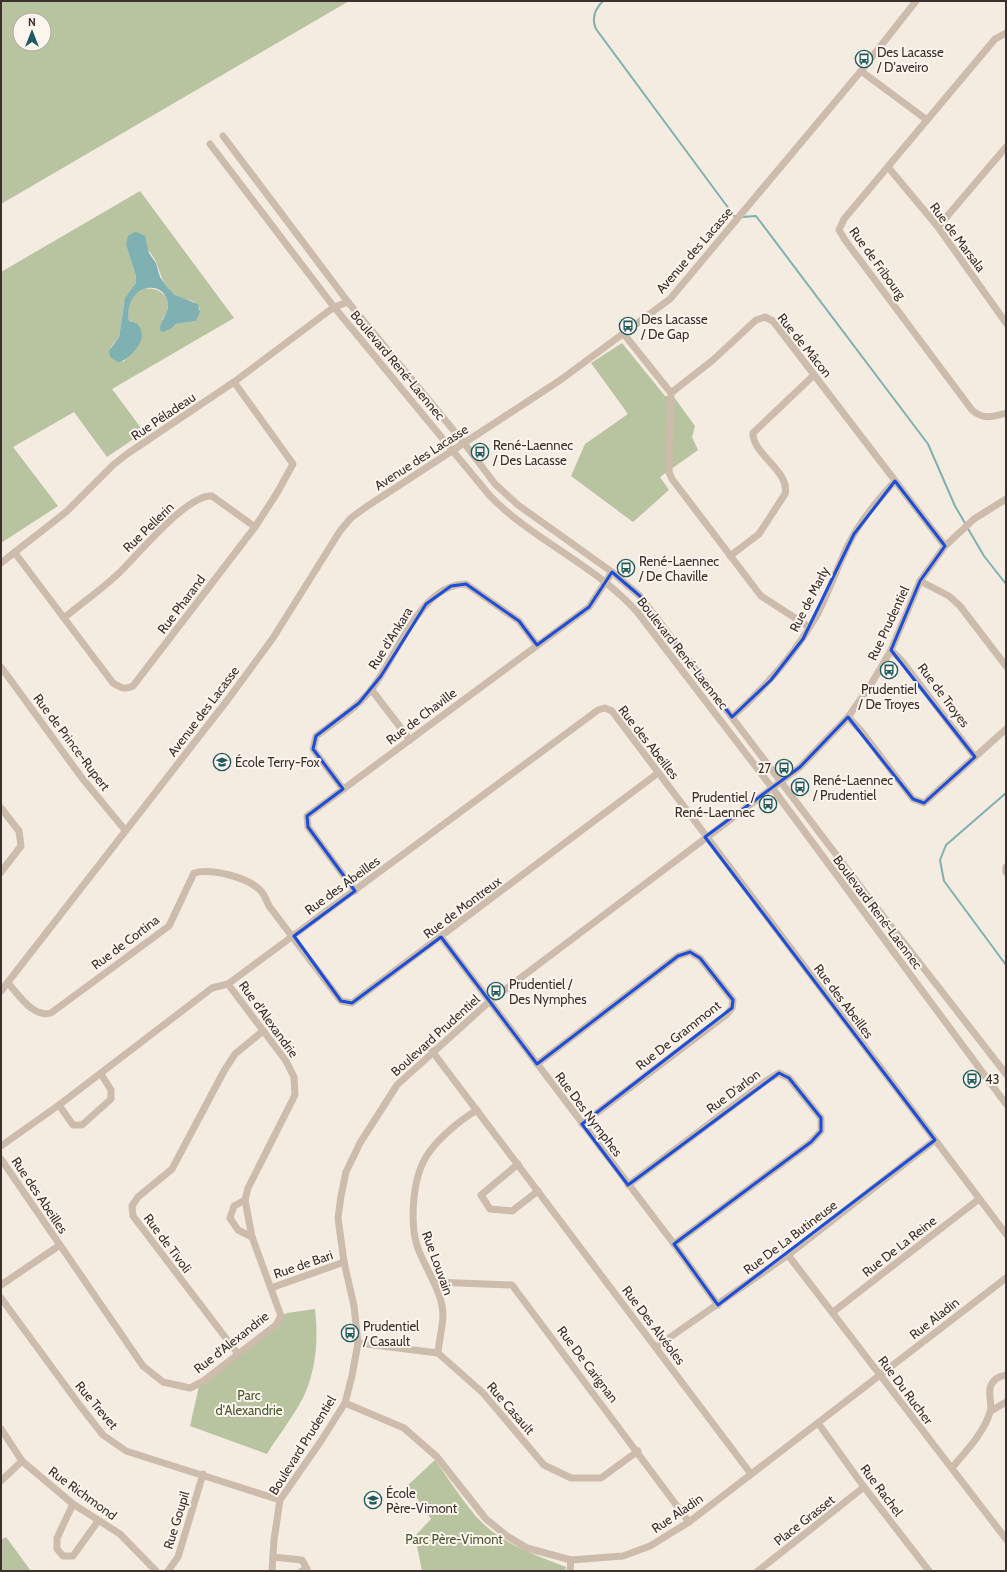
<svg xmlns="http://www.w3.org/2000/svg" width="1007" height="1572" font-family="Cabin,sans-serif">
	<rect width="100%" height="100%" fill="#f4ebe1"/>
	<g fill="#b8c4a0" fill-rule="evenodd">
		<path d="M 1,1 L 349,1 L 1,204 ZM 20,20 L 44,20 L 44,44 L 20,44 Z"/>
		<path d="M 140,191 L 234,318 L 112,389 L 144,432 L 107,457 L 74,412 L 13,447 L 58,506 L 1,543 L 1,272 ZM 146,240 C 146,251 152,253 156,262 C 162,276 162,286 177,296 C 185,301 196,298 200,309 L 196,321 L 176,324 L 172,328 L 162,320 C 188,286 121,270 129,321 L 137,323 L 142,334 L 134,351 L 123,362 L 111,347 L 119,337 L 124,304 L 128,294 L 134,287 L 136,283 L 136,276 L 126,245 Z"/>
		<path d="M 622,343 L 665,396 L 674,397 L 695,426 L 692,437 L 698,450 L 660,477 L 669,490 L 633,522 L 571,476 L 585,444 L 628,414 L 591,363 Z"/>
		<path d="M 315,1309 C 318,1337 317,1364 306,1391 C 299,1409 278,1436 267,1454 L 190,1426 L 199,1386 L 283,1315 L 287,1313 Z"/>
		<path d="M 435,1460 C 448,1478 460,1497 474,1514 C 497,1542 533,1554 566,1567 L 565,1571 L 422,1571 L 415,1536 L 431,1519 L 408,1485 Z"/>
		<path d="M 6,1537 L 31,1571 L 1,1571 L 1,1540 Z"/>
	</g>
	<path fill="#7fb0b2" d="M 135,232 L 139,233 L 145,236 L 149,253 L 156,263 L 160,277 L 167,287 L 175,295 L 198,304 L 200,312 L 196,321 L 176,324 L 172,328 L 163,332 L 160,330 C 160,320 169,314 168,304 C 165,277 123,284 129,321 L 137,323 C 139,326 142,331 142,335 C 142,345 127,362 118,362 L 110,357 L 109,351 L 119,337 L 125,298 L 136,283 L 136,276 L 126,245 L 128,236 Z"/>
	<g fill="none" stroke-linecap="round" stroke-linejoin="round">
		<g stroke="#7fb0b2" stroke-width="2">
			<path d="M 603,1 C 595,9 591,18 596,29 L 735,217"/>
			<path d="M 742,217 L 756,216 L 928,444 L 955,506 L 965,523"/>
			<path d="M 967,527 L 984,556 L 1006,584"/>
			<path d="M 1006,793 L 946,845 L 940,860 L 944,881 L 1006,965"/>
		</g>
		<g stroke="#cdbbac" stroke-width="7">
			<path d="M 1006,33 L 995,39 L 844,219 L 839,230 L 845,240 L 972,410 C 983,420 993,417 1006,413"/>
			<path d="M 861,71 L 927,120"/>
			<path d="M 223,136 L 348,302 L 464,443 L 495,484 L 518,505 L 612,572 L 640,596 L 866,894 L 1006,1074"/>
			<path d="M 210,144 L 334,307 L 490,496 C 534,541 596,565 638,613 L 773,789 L 1006,1104"/>
			<path d="M 888,167 L 938,227 L 1006,323"/>
			<path d="M 938,227 L 1006,147"/>
			<path d="M 623,333 L 671,393"/>
			<path d="M 15,553 L 113,683 C 121,688 125,690 133,686 L 255,527 L 277,493 L 293,464 L 234,382"/>
			<path d="M 730,556 L 759,534 L 785,494 C 791,472 752,454 753,433 L 814,375"/>
			<path d="M 1,563 L 66,512 L 113,465 L 127,454 L 234,382 L 334,307 L 348,302"/>
			<path d="M 920,581 L 949,596 L 960,606 L 1006,666"/>
			<path d="M 64,618 C 82,603 102,589 119,573 C 137,556 188,493 212,496 L 255,527"/>
			<path d="M 809,627 L 761,596 L 672,479 L 669,472 L 671,393 L 713,360 L 756,320 L 765,317 L 773,321 L 945,546"/>
			<path d="M 891,650 L 902,661 L 975,757"/>
			<path d="M 1,667 L 82,778 L 125,830"/>
			<path d="M 371,689 L 410,740"/>
			<path d="M 732,717 C 766,687 795,654 817,615 C 829,592 837,568 848,545 C 860,521 877,501 895,481"/>
			<path d="M 848,717 L 862,732 L 913,799 L 924,803 L 1006,729"/>
			<path d="M 343,789 L 313,749 L 316,736 C 335,722 355,709 370,691 C 396,660 419,584 466,584 L 519,621 L 537,645"/>
			<path d="M 1,808 L 19,831 L 21,846 L 1,872"/>
			<path d="M 1006,867 L 1006,872"/>
			<path d="M 355,891 L 308,827 L 307,816 L 589,607 L 612,572"/>
			<path d="M 441,937 L 674,1244 L 718,1305"/>
			<path d="M 8,983 C 19,995 33,1018 51,1013 L 169,926 L 194,873 C 211,868 247,877 260,890 C 264,894 267,901 269,906 L 341,1001 L 352,1003 L 658,773"/>
			<path d="M 1,991 L 229,698 L 273,638 L 340,531 L 351,518 L 366,507 L 559,381 L 670,299 L 861,71 L 916,1"/>
			<path d="M 432,1051 L 751,1474"/>
			<path d="M 537,1064 L 678,956 L 690,952 L 700,958 L 733,1000 L 732,1008 L 726,1015 L 582,1124"/>
			<path d="M 59,1105 L 73,1125 L 82,1125 L 111,1099 L 111,1090 L 101,1074"/>
			<path d="M 1,1146 L 59,1105 L 212,988 L 228,984 L 598,710 L 605,708 L 612,711 L 1006,1234"/>
			<path d="M 1,1159 L 60,1245 L 1,1285"/>
			<path d="M 518,1164 L 481,1195 L 490,1209 L 512,1211 L 538,1191"/>
			<path d="M 628,1185 L 766,1081 L 779,1073 L 789,1078 L 821,1118 L 821,1131 L 811,1142 L 674,1244"/>
			<path d="M 245,1200 L 234,1206 L 230,1218 L 238,1230 L 252,1237"/>
			<path d="M 60,1245 L 143,1366 L 163,1382 L 190,1388 L 202,1382 L 276,1325 L 281,1316 L 252,1237 L 245,1200 L 248,1188 L 295,1095 L 294,1077 L 286,1061 L 228,984"/>
			<path d="M 788,1255 L 1006,1539"/>
			<path d="M 434,1282 L 512,1285 L 689,1522"/>
			<path d="M 271,1288 L 344,1262"/>
			<path d="M 1,1298 L 78,1403 L 103,1435 L 126,1451 L 280,1500"/>
			<path d="M 833,1312 L 979,1199"/>
			<path d="M 358,1343 L 438,1353 L 483,1393 L 544,1465 L 571,1478 L 601,1478 L 638,1451"/>
			<path d="M 656,1347 L 788,1255 L 935,1140"/>
			<path d="M 438,1353 C 439,1340 443,1326 443,1314 C 442,1292 427,1271 419,1251 C 409,1227 412,1180 426,1157 C 436,1140 460,1120 477,1110"/>
			<path d="M 238,1354 L 133,1216 L 132,1206 L 138,1197 L 172,1169 L 224,1071 L 235,1054 L 263,1031"/>
			<path d="M 345,1403 L 404,1428 L 437,1457 L 486,1519 L 507,1536 L 527,1548 L 571,1560 L 623,1556 L 650,1546 L 689,1522 L 1006,1278"/>
			<path d="M 991,1411 L 1006,1402"/>
			<path d="M 818,1423 L 864,1487 L 929,1571"/>
			<path d="M 1,1429 L 22,1461 L 73,1504 L 120,1534 L 156,1571"/>
			<path d="M 952,1468 C 965,1452 984,1433 990,1412 C 993,1404 987,1394 991,1385 C 994,1379 1000,1376 1006,1375"/>
			<path d="M 1,1481 L 22,1461"/>
			<path d="M 73,1504 L 57,1538 L 57,1549 L 63,1556 L 73,1556 L 98,1521"/>
			<path d="M 273,1557 L 302,1560 L 307,1569 L 302,1571"/>
			<path d="M 168,1571 L 178,1557 L 203,1474"/>
			<path d="M 272,1571 L 274,1540 L 280,1500 L 321,1441 L 345,1403 L 352,1376 L 358,1343 L 354,1306 L 344,1262 L 338,1218 L 341,1196 L 346,1172 L 360,1143 L 397,1085 L 490,1001 L 800,767 L 848,717 L 870,686 L 891,650 L 920,581 L 945,546 L 974,519 L 1006,499"/>
			<path d="M 570,1571 L 571,1560"/>
			<path d="M 758,1571 L 864,1487"/>
		</g>
	</g>
	<path fill="none" stroke="#1d4ed8" stroke-width="3" stroke-linejoin="round" d="M 895,481 L 945,546 L 920,581 L 891,650 L 975,757 L 924,803 L 913,799 L 848,717 L 800,767 L 705,837 L 935,1140 L 718,1305 L 674,1244 L 811,1142 L 821,1131 L 821,1118 L 789,1078 L 779,1073 L 628,1185 L 582,1124 L 732,1008 L 733,1000 L 700,958 L 690,952 L 678,956 L 537,1064 L 441,937 L 352,1003 L 341,1001 L 294,936 L 355,891 L 308,827 L 307,816 L 343,789 L 313,749 L 316,736 L 359,703 L 381,676 L 426,604 L 451,586 L 466,584 L 519,621 L 537,645 L 589,607 L 612,572 L 640,596 L 732,717 L 771,680 L 803,639 L 854,534 Z"/>
	<defs>
		<symbol id="bus-ring" viewBox="-11 -11 22 22"><circle r="9.5" fill="#fbf5ee" stroke="#1f5a5e" stroke-width="1.5"/><path d="M-5-6H5V4H4V6H2V4H-2V6H-4V4H-5ZM-3.5-4V0h7V-4ZM-3.5 1.2v1.5H-2V1.2ZM2 1.2v1.5H3.5V1.2Z" fill="#1f5a5e"/></symbol>
		<symbol id="school-ring" viewBox="-11 -11 22 22"><circle r="9.5" fill="#fbf5ee" stroke="#1f5a5e" stroke-width="1.5"/><path d="M0-5L7-2L0 1L-7-2ZM-4 1L0 2.5L4 1V4Q0 6-4 4Z" fill="#1f5a5e"/></symbol>
	</defs>
	<g fill-rule="evenodd">
		<use href="#bus-ring" x="854" y="49" width="20" height="20"/>
		<use href="#bus-ring" x="618" y="316" width="20" height="20"/>
		<use href="#bus-ring" x="470" y="442" width="20" height="20"/>
		<use href="#bus-ring" x="616" y="558" width="20" height="20"/>
		<use href="#bus-ring" x="879" y="660" width="20" height="20"/>
		<use href="#school-ring" x="212" y="752" width="20" height="20"/>
		<use href="#bus-ring" x="774" y="758" width="20" height="20"/>
		<use href="#bus-ring" x="790" y="777" width="20" height="20"/>
		<use href="#bus-ring" x="758" y="794" width="20" height="20"/>
		<use href="#bus-ring" x="486" y="981" width="20" height="20"/>
		<use href="#bus-ring" x="962" y="1069" width="20" height="20"/>
		<use href="#bus-ring" x="340" y="1323" width="20" height="20"/>
		<use href="#school-ring" x="363" y="1490" width="20" height="20"/>
	</g>
	<g text-anchor="middle" stroke-width="4" stroke-linejoin="round" paint-order="stroke">
		<g font-size="13" fill="#3b302b" stroke="#fbf5ee" text-anchor="start">
			<text x="877" y="57">Des Lacasse<tspan x="877" dy="15">/ D'aveiro</tspan></text>
			<text x="641" y="324">Des Lacasse<tspan x="641" dy="15">/ De Gap</tspan></text>
			<text x="493" y="450">René-Laennec<tspan x="493" dy="15">/ Des Lacasse</tspan></text>
			<text x="639" y="566">René-Laennec<tspan x="639" dy="15">/ De Chaville</tspan></text>
			<text x="889" y="694" text-anchor="middle">Prudentiel<tspan x="889" dy="15">/ De Troyes</tspan></text>
			<text x="235" y="767">École Terry-Fox</text>
			<text x="771" y="773" text-anchor="end">27</text>
			<text x="813" y="785">René-Laennec<tspan x="813" dy="15">/ Prudentiel</tspan></text>
			<text x="755" y="802" text-anchor="end">Prudentiel /<tspan x="755" dy="15">René-Laennec</tspan></text>
			<text x="509" y="989">Prudentiel /<tspan x="509" dy="15">Des Nymphes</tspan></text>
			<text x="985" y="1084">43</text>
			<text x="363" y="1331">Prudentiel<tspan x="363" dy="15">/ Casault</tspan></text>
			<text x="386" y="1498">École<tspan x="386" dy="15">Père-Vimont</tspan></text>
		</g>
		<g font-size="13" fill="#3b302b" stroke="#fbf5ee">
			<text transform="translate(958 237) rotate(53)" y="5">Rue de Marsala</text>
			<text transform="translate(694 250) rotate(-49)" y="5">Avenue des Lacasse</text>
			<text transform="translate(878 263) rotate(54)" y="5">Rue de Fribourg</text>
			<text transform="translate(805 345) rotate(51)" y="5">Rue de Mâcon</text>
			<text transform="translate(398 365) rotate(50)" y="5">Boulevard René-Laennec</text>
			<text transform="translate(163 416) rotate(-34)" y="5">Rue Péladeau</text>
			<text transform="translate(421 457) rotate(-33)" y="5">Avenue des Lacasse</text>
			<text transform="translate(148 527) rotate(-44)" y="5">Rue Pellerin</text>
			<text transform="translate(809 599) rotate(-63)" y="5">Rue de Marly</text>
			<text transform="translate(181 604) rotate(-53)" y="5">Rue Pharand</text>
			<text transform="translate(888 623) rotate(-65)" y="5">Rue Prudentiel</text>
			<text transform="translate(390 638) rotate(-58)" y="5">Rue d'Ankara</text>
			<text transform="translate(683 653) rotate(52)" y="5">Boulevard René-Laennec</text>
			<text transform="translate(944 695) rotate(53)" y="5">Rue de Troyes</text>
			<text transform="translate(203 711) rotate(-53)" y="5">Avenue des Lacasse</text>
			<text transform="translate(421 716) rotate(-37)" y="5">Rue de Chaville</text>
			<text transform="translate(72 742) rotate(53)" y="5">Rue de Prince-Rupert</text>
			<text transform="translate(649 742) rotate(52)" y="5">Rue des Abeilles</text>
			<text transform="translate(342 885) rotate(-36)" y="5">Rue des Abeilles</text>
			<text transform="translate(462 907) rotate(-37)" y="5">Rue de Montreux</text>
			<text transform="translate(878 912) rotate(53)" y="5">Boulevard René-Laennec</text>
			<text transform="translate(125 942) rotate(-37)" y="5">Rue de Cortina</text>
			<text transform="translate(844 1001) rotate(53)" y="5">Rue des Abeilles</text>
			<text transform="translate(269 1019) rotate(54)" y="5">Rue d'Alexandrie</text>
			<text transform="translate(435 1035) rotate(-42)" y="5">Boulevard Prudentiel</text>
			<text transform="translate(678 1035) rotate(-38)" y="5">Rue De Grammont</text>
			<text transform="translate(733 1091) rotate(-37)" y="5">Rue D'arlon</text>
			<text transform="translate(589 1114) rotate(53)" y="5">Rue Des Nymphes</text>
			<text transform="translate(40 1195) rotate(56)" y="5">Rue des Abeilles</text>
			<text transform="translate(790 1237) rotate(-37)" y="5">Rue De La Butineuse</text>
			<text transform="translate(168 1243) rotate(53)" y="5">Rue de Tivoli</text>
			<text transform="translate(899 1246) rotate(-38)" y="5">Rue De La Reine</text>
			<text transform="translate(438 1263) rotate(70)" y="5">Rue Louvain</text>
			<text transform="translate(303 1264) rotate(-19)" y="5">Rue de Bari</text>
			<text transform="translate(934 1318) rotate(-38)" y="5">Rue Aladin</text>
			<text transform="translate(654 1325) rotate(53)" y="5">Rue Des Alvéoles</text>
			<text transform="translate(231 1342) rotate(-38)" y="5">Rue d'Alexandrie</text>
			<text transform="translate(588 1364) rotate(53)" y="5">Rue De Carignan</text>
			<text transform="translate(906 1390) rotate(53)" y="5">Rue Du Rucher</text>
			<text transform="translate(97 1405) rotate(50)" y="5">Rue Trevet</text>
			<text transform="translate(511 1408) rotate(49)" y="5">Rue Casault</text>
			<text transform="translate(302 1445) rotate(-58)" y="5">Boulevard Prudentiel</text>
			<text transform="translate(882 1490) rotate(53)" y="5">Rue Rachel</text>
			<text transform="translate(83 1493) rotate(36)" y="5">Rue Richmond</text>
			<text transform="translate(677 1513) rotate(-34)" y="5">Rue Aladin</text>
			<text transform="translate(176 1520) rotate(-73)" y="5">Rue Goupil</text>
			<text transform="translate(804 1520) rotate(-38)" y="5">Place Grasset</text>
		</g>
		<g font-size="13" fill="#4a5a2e" stroke="#fbf5ee">
			<text x="249" y="1400">Parc<tspan x="249" dy="15">d'Alexandrie</tspan></text>
			<text x="454" y="1544">Parc Père-Vimont</text>
		</g>
	</g>
	<rect width="1007" height="1572" fill="none" stroke="#3b302b" stroke-width="4"/>
	<g transform="translate(32 32)"><circle r="19" fill="#fbf5ee" stroke="#aea6a0"/>
	<path d="M0-3L7 15L0 10L-7 15Z" fill="#1f5a5e"/>
	<text y="-6" font-size="11" font-weight="bold" text-anchor="middle" fill="#3b302b">N</text>
	</g>
</svg>
